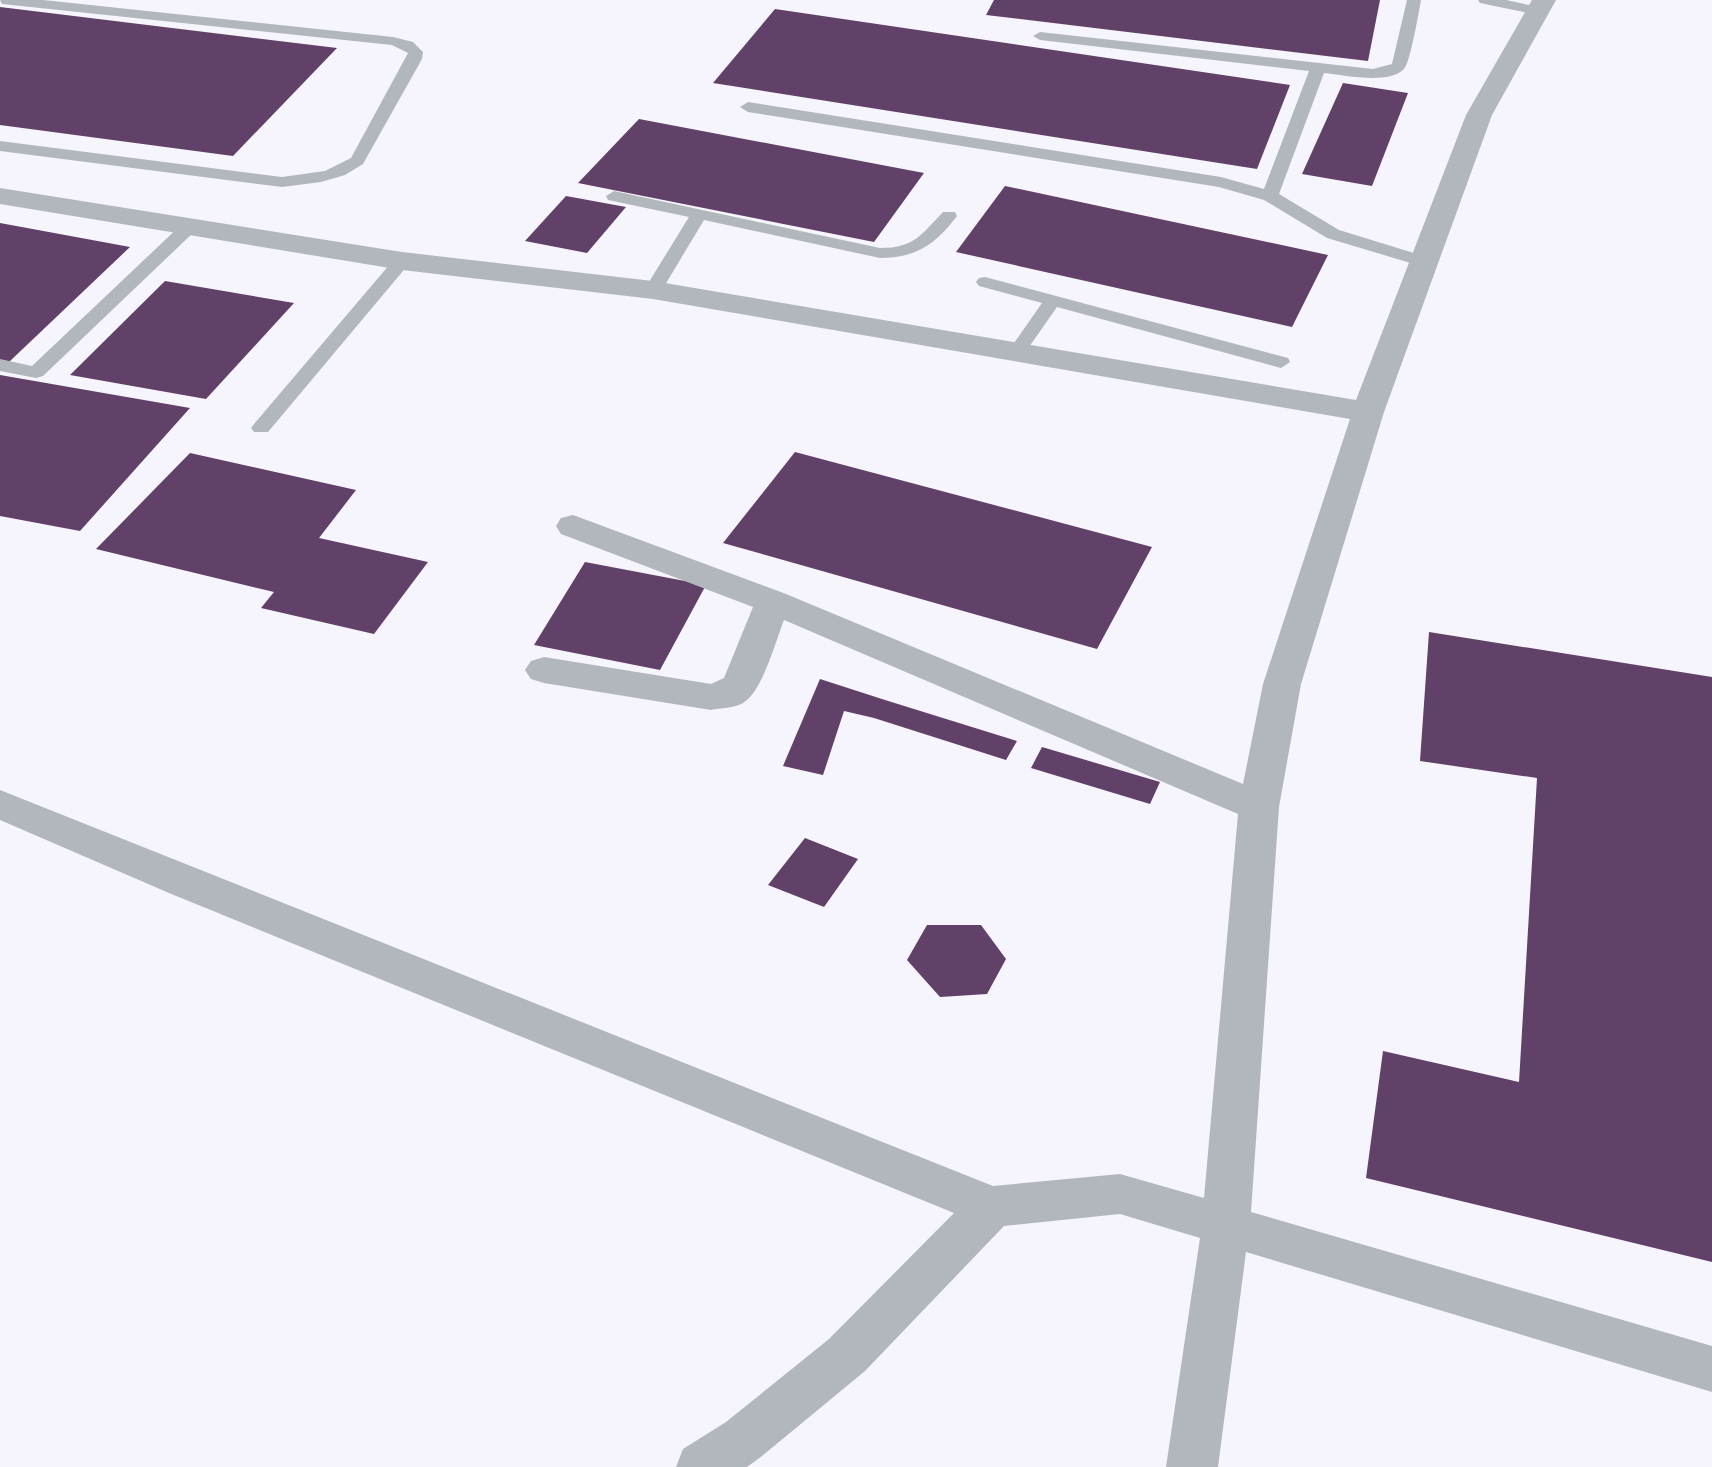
<svg xmlns="http://www.w3.org/2000/svg" width="1712" height="1467" font-family="'Nunito Sans',sans-serif">
	<rect width="100%" height="100%" fill="#f6f5fd"/>
	<g fill="#614167">
		<path d="M 994,0 L 1380,0 L 1368,61 L 986,15 Z"/>
		<path d="M 0,7 L 337,48 L 233,156 L 0,125 Z"/>
		<path d="M 775,9 L 1290,85 L 1257,169 L 713,83 Z"/>
		<path d="M 1343,83 L 1408,93 L 1372,186 L 1302,174 Z"/>
		<path d="M 639,119 L 924,173 L 874,242 L 578,183 Z"/>
		<path d="M 1005,186 L 1328,255 L 1292,327 L 956,252 Z"/>
		<path d="M 566,196 L 626,207 L 587,253 L 525,241 Z"/>
		<path d="M 0,223 L 130,247 L 9,362 L 0,360 Z"/>
		<path d="M 165,281 L 294,303 L 206,399 L 70,375 Z"/>
		<path d="M 0,375 L 190,408 L 80,531 L 0,516 Z"/>
		<path d="M 795,452 L 1152,547 L 1097,649 L 723,543 Z"/>
		<path d="M 190,453 L 356,490 L 319,538 L 428,562 L 374,634 L 261,608 L 274,592 L 96,549 Z"/>
		<path d="M 585,562 L 706,585 L 660,670 L 534,645 Z"/>
		<path d="M 1429,632 L 1712,677 L 1712,1262 L 1366,1178 L 1383,1051 L 1519,1082 L 1537,778 L 1420,761 Z"/>
		<path d="M 820,679 L 885,700 L 1017,741 L 1006,760 L 874,718 L 844,711 L 823,775 L 783,766 Z"/>
		<path d="M 1042,747 L 1160,782 L 1150,804 L 1031,768 Z"/>
		<path d="M 805,838 L 858,859 L 824,907 L 768,885 Z"/>
		<path d="M 927,925 L 981,925 L 1006,959 L 987,994 L 940,997 L 907,960 Z"/>
	</g>
	<g fill="none" stroke-linecap="round" stroke-linejoin="round">
		<g fill="#b2b7be" fill-rule="evenodd">
			<path d="M 0,0 L 43,0 L 393,37 L 413,42 L 423,52 L 422,59 L 363,164 L 345,175 L 321,182 L 282,187 L 0,151 L 0,141 L 282,177 L 325,171 L 351,158 L 408,53 L 392,45 L 2,4 Z"/>
			<path d="M 1407,0 L 1421,0 C 1419,12 1410,63 1404,69 C 1389,85 1344,75 1324,73 L 1279,194 L 1339,230 L 1430,258 L 1433,262 L 1430,266 L 1424,267 L 1327,238 L 1264,200 L 1219,187 L 748,112 L 740,107 L 748,102 L 1221,177 L 1264,189 L 1309,71 L 1040,40 L 1033,36 L 1040,32 L 1373,69 L 1392,64 Z"/>
			<path d="M 1478,0 L 1506,0 L 1543,8 L 1545,11 L 1538,15 L 1480,3 Z"/>
			<path d="M 614,191 L 880,248 C 914,248 921,235 943,212 L 955,212 L 957,216 C 936,244 916,258 880,258 L 704,220 L 662,290 L 653,295 L 644,290 L 689,217 L 608,200 L 606,196 Z"/>
			<path d="M 189,222 L 195,223 L 197,227 L 195,231 L 43,376 L 36,378 L 0,371 L 0,359 L 32,366 L 183,223 Z"/>
			<path d="M 402,256 L 408,257 L 411,261 L 408,265 L 268,432 L 254,432 L 251,428 L 254,424 L 396,257 Z"/>
			<path d="M 985,277 L 1288,358 L 1290,362 L 1281,368 L 1057,307 L 1022,357 L 1010,357 L 1007,353 L 1042,303 L 979,286 L 976,282 L 979,278 Z"/>
		</g>
		<path fill="#b2b7be" fill-rule="evenodd" d="M 1532,0 L 1556,0 L 1492,115 L 1384,412 L 1301,684 L 1279,807 L 1251,1212 L 1712,1346 L 1712,1392 L 1246,1252 L 1218,1467 L 1166,1467 L 1200,1238 L 1120,1214 L 1004,1226 L 865,1371 L 762,1456 L 747,1467 L 676,1467 L 683,1449 L 726,1422 L 829,1339 L 954,1213 L 169,893 L 0,820 L 0,790 L 993,1186 L 1120,1174 L 1204,1198 L 1238,814 L 784,620 C 775,642 763,691 743,703 C 734,708 721,708 711,710 L 544,683 L 531,679 L 525,670 L 531,661 L 544,657 L 711,684 L 724,678 L 753,607 L 561,534 L 556,526 L 561,518 L 573,515 L 786,594 L 1243,784 L 1263,684 L 1350,419 L 653,299 L 402,270 L 0,204 L 0,188 L 402,252 L 653,281 L 1356,400 L 1466,115 Z"/>
	</g>
</svg>
